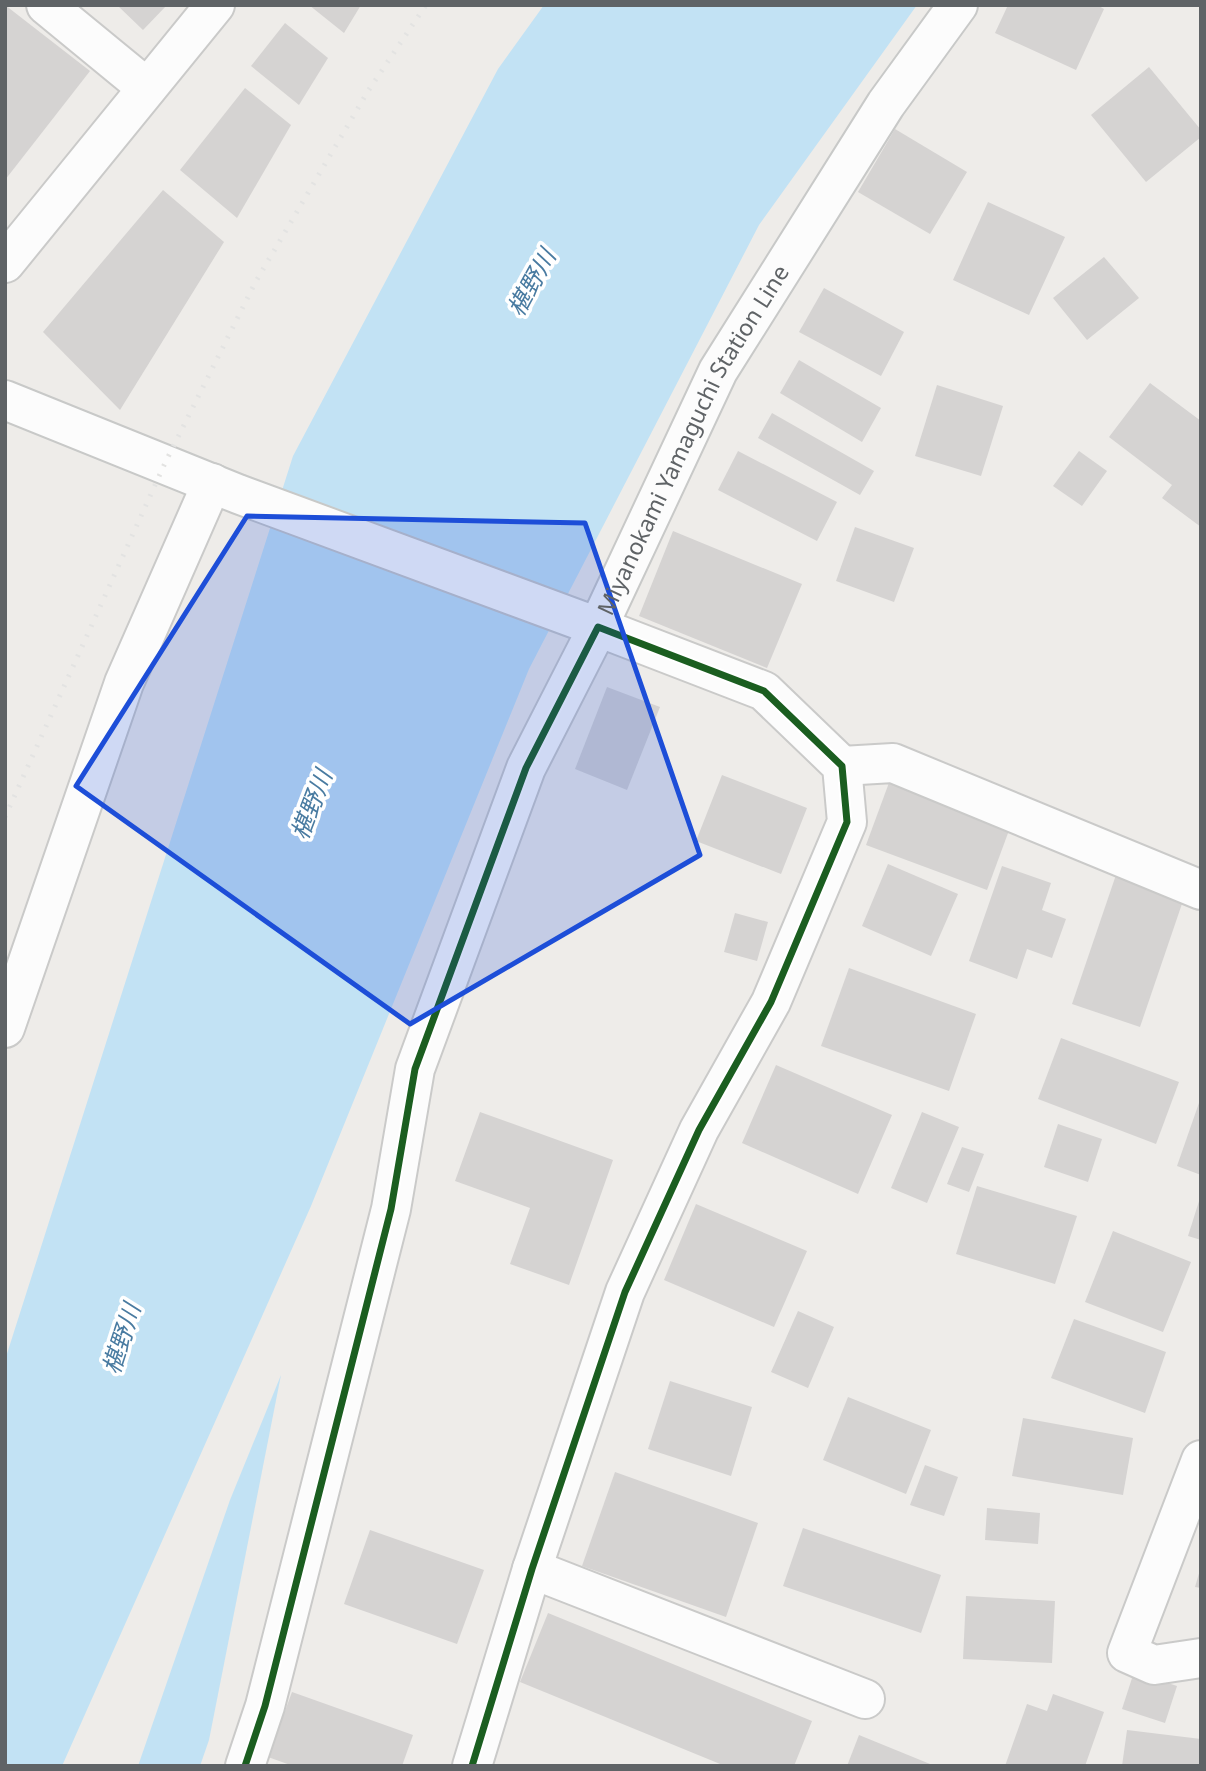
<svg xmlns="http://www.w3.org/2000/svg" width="1206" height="1771" font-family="'Noto Sans','Noto Sans JP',sans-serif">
	<rect width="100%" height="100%" fill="#eeece9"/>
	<g fill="#c2e2f4">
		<path d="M 544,5 L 917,5 L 759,225 L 529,669 L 311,1206 L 62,1766 L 5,1766 L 5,1360 L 293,456 L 498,69 Z"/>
		<path d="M 281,1375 L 209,1740 L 200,1766 L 138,1766 L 230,1500 Z"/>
	</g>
	<g fill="#d5d3d2">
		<path d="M 5,5 L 90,71 L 5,180 Z"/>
		<path d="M 117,5 L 167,5 L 143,30 Z"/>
		<path d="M 309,5 L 361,5 L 344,33 Z"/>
		<path d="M 1008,5 L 1097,5 L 1104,9 L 1076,70 L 995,33 Z"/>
		<path d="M 285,23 L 328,58 L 299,105 L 251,66 Z"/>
		<path d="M 1149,67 L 1201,130 L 1201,137 L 1146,182 L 1091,115 Z"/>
		<path d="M 245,88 L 291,125 L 237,218 L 180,170 Z"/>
		<path d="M 895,129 L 967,172 L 930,234 L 858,192 Z"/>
		<path d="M 163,190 L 224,242 L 120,410 L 43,332 Z"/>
		<path d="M 988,202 L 1065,237 L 1029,315 L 953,280 Z"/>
		<path d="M 1104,257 L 1139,298 L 1087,340 L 1053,298 Z"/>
		<path d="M 824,288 L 904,332 L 881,376 L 799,332 Z"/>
		<path d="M 799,360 L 881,408 L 862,442 L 780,393 Z"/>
		<path d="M 1150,383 L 1201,421 L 1201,527 L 1162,498 L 1172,485 L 1109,437 Z"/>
		<path d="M 937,385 L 1003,406 L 981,476 L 915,456 Z"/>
		<path d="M 772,413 L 874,471 L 860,495 L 758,438 Z"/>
		<path d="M 738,451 L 837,502 L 817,541 L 718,490 Z"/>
		<path d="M 1079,451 L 1107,471 L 1082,506 L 1053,486 Z"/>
		<path d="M 855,527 L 914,548 L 894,602 L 836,581 Z"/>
		<path d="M 673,531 L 802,584 L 767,668 L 639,616 Z"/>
		<path d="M 607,687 L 660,707 L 627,790 L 575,769 Z"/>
		<path d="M 722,775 L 807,808 L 781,874 L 696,841 Z"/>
		<path d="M 890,780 L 1011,825 L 987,890 L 866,845 Z"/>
		<path d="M 888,864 L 958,894 L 931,956 L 862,926 Z"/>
		<path d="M 1002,866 L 1051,883 L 1042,910 L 1066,919 L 1052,958 L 1027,949 L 1017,979 L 969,961 Z"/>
		<path d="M 1118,869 L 1186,892 L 1140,1027 L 1072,1004 Z"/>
		<path d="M 735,913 L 768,922 L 757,961 L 724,952 Z"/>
		<path d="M 849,968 L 976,1014 L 949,1091 L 821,1046 Z"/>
		<path d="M 1061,1038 L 1179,1082 L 1156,1144 L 1038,1099 Z"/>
		<path d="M 776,1065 L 892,1115 L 858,1194 L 742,1143 Z"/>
		<path d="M 1200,1100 L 1201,1100 L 1201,1175 L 1177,1166 Z"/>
		<path d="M 480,1112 L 613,1160 L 569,1285 L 510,1264 L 530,1208 L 455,1181 Z"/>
		<path d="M 922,1112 L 959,1127 L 927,1203 L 891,1188 Z"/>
		<path d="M 1058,1124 L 1102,1139 L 1088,1182 L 1044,1167 Z"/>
		<path d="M 962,1147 L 984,1154 L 969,1192 L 947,1184 Z"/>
		<path d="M 977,1186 L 1077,1216 L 1055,1284 L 956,1254 Z"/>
		<path d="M 1200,1198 L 1201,1198 L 1201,1240 L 1188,1236 Z"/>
		<path d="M 696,1204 L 807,1251 L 774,1327 L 664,1280 Z"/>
		<path d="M 1113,1231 L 1191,1262 L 1163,1332 L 1085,1302 Z"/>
		<path d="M 798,1311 L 834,1327 L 808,1388 L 771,1372 Z"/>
		<path d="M 1074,1319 L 1166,1352 L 1145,1413 L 1051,1378 Z"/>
		<path d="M 670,1381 L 752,1407 L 731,1476 L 648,1449 Z"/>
		<path d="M 848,1397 L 931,1430 L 906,1494 L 823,1460 Z"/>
		<path d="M 1023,1418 L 1133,1438 L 1123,1495 L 1012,1476 Z"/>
		<path d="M 925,1465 L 958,1477 L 944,1516 L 910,1505 Z"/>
		<path d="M 615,1472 L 758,1523 L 726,1617 L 582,1566 Z"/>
		<path d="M 987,1508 L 1040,1513 L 1038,1544 L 985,1540 Z"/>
		<path d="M 803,1528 L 941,1575 L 921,1633 L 783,1586 Z"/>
		<path d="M 370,1530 L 484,1570 L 457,1644 L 344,1604 Z"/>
		<path d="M 1200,1570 L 1201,1570 L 1201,1588 L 1195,1587 Z"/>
		<path d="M 966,1596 L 1055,1601 L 1052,1663 L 963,1659 Z"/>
		<path d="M 548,1613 L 812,1721 L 794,1766 L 725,1766 L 520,1682 Z"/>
		<path d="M 1134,1672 L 1177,1686 L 1165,1723 L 1122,1709 Z"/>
		<path d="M 292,1692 L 413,1735 L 402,1766 L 293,1766 L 268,1757 Z"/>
		<path d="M 1053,1694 L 1104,1712 L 1085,1766 L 1005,1766 L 1027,1704 L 1047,1711 Z"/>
		<path d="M 1127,1730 L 1201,1739 L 1201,1766 L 1122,1766 Z"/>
		<path d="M 859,1735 L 935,1766 L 847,1766 Z"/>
	</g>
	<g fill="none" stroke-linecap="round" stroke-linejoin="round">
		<defs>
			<g id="minor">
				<path d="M 46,5 L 147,88"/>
				<path d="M 842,766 L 893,763 L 1201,890"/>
				<path d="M 5,1028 L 124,683 L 212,483"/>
				<path d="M 1201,1460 L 1127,1653 L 1154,1665 L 1201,1658"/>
				<path d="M 532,1569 L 865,1699"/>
				<path d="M 245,1766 L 265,1706 L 391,1209 L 415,1069 L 526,768 L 598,627 L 764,691 L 842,766 L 847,822 L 771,1002 L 699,1130 L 625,1292 L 532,1569 L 472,1766"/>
			</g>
			<path id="tertiary" d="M 5,263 L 215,5"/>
			<g id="secondary">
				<path id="s1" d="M 5,400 L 238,494 L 598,627 L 718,371 L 886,104 L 958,5"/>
			</g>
		</defs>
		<use href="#minor" stroke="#cacac9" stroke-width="42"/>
		<use href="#tertiary" stroke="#cacac9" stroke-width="42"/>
		<use href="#secondary" stroke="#c8c9c8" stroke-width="42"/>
		<use href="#minor" stroke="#fcfcfc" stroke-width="38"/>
		<use href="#tertiary" stroke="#fcfcfc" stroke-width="38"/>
		<use href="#secondary" stroke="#fcfcfc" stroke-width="38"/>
		<path stroke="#e3e3e2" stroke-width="5" stroke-dasharray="2 9" stroke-linecap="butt" d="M 5,817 L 165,463 L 255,283 L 368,91 L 426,5"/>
		<defs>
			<path id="cycleway" d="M 245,1766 L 265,1706 L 391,1209 L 415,1069 L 526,768 L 598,627 L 764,691 L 842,766 L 847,822 L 771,1002 L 699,1130 L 625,1292 L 532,1569 L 472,1766"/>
		</defs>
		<use href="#cycleway" stroke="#fff" stroke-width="11"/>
		<use href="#cycleway" stroke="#1b5e20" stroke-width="7"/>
	</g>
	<path fill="#1d4ed8" fill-opacity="0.2" stroke="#1d4ed8" stroke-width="5" stroke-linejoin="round" d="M 247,516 L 585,523 L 700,855 L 410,1024 L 76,786 Z"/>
	<g text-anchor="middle" stroke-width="7" stroke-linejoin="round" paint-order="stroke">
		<g font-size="23" fill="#5f6366" stroke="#fff">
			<text dy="8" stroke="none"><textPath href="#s1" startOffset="845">Miyanokami Yamaguchi Station Line</textPath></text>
		</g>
		<g font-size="24" font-style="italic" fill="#497ba1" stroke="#fff">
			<text transform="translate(532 283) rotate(-61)" y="8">椹野川</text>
			<text transform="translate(312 805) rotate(-69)" y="8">椹野川</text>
			<text transform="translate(122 1339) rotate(-72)" y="8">椹野川</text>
		</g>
	</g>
	<rect width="1206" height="1771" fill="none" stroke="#5f6366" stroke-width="14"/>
</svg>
